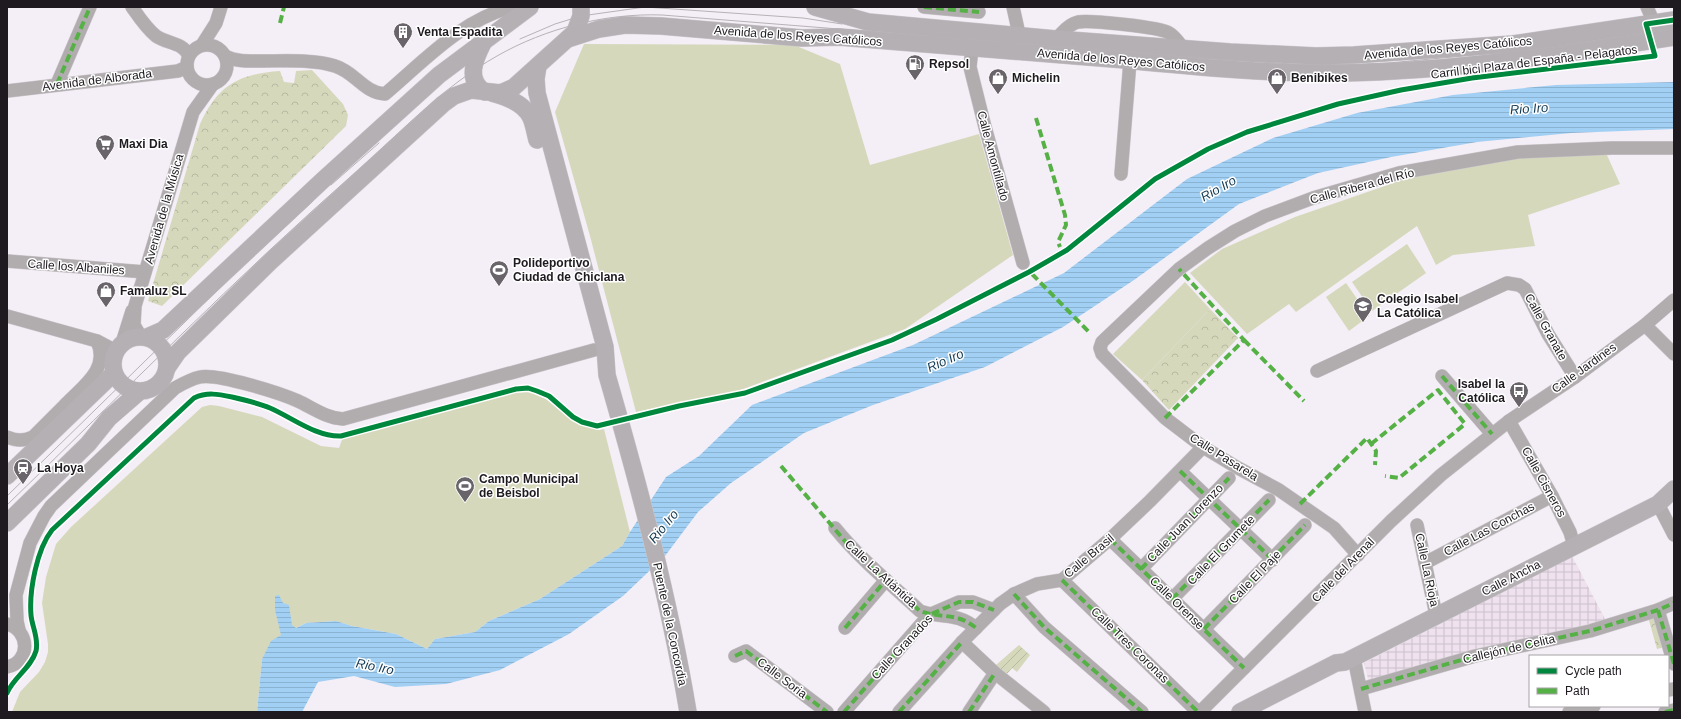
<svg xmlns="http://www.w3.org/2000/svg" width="1681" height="719" font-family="Arial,sans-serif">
	<defs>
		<pattern id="industrial-grid" width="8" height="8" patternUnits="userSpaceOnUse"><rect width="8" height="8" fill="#efe1ee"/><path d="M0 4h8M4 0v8" fill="none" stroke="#ccc0cc"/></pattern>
		<pattern id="park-crowns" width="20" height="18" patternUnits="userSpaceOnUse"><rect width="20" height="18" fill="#d6d8bc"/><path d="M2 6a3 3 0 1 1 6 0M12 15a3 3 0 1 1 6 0" fill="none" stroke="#b7b9a1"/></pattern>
		<pattern id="garden-furrows" width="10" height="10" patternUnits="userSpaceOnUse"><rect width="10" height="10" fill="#d6d8bc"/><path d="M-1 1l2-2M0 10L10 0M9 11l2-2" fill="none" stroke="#b7b9a1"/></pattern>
		<pattern id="water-rules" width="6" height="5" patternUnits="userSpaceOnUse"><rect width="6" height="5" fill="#a1d0f4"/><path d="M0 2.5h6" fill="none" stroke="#8ab2d1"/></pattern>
	</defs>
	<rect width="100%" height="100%" fill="#f4eef6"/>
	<path fill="url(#industrial-grid)" d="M 1572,556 L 1606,621 L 1369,683 L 1364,663 Z"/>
	<g fill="#d6d8bc">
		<path d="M 584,44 L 794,45 L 840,64 L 870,165 L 979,134 L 1013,255 L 905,329 L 738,391 L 636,412 L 590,236 L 555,112 Z"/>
		<path d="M 1606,153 L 1620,184 L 1528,215 L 1535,246 L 1453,255 L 1436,265 L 1417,226 L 1296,312 L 1289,304 L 1247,334 L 1190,273 L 1222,249 L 1295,217 L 1408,178 L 1453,167 L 1519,157 Z"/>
		<path d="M 1407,244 L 1426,273 L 1372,311 L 1352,282 Z"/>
		<path d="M 1185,282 L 1210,309 L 1142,380 L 1113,354 Z"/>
		<path d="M 1346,283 L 1369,316 L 1349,331 L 1326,297 Z"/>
		<path d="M 515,391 L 534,392 L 542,396 L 573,421 L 586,426 L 599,428 L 599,430 L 604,429 L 630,532 L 622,546 L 540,599 L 489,621 L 475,632 L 435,639 L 427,649 L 396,634 L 352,626 L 336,621 L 306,623 L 281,635 L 262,659 L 257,712 L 12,712 L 20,692 L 39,672 L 45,662 L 48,652 L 48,644 L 42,603 L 46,577 L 56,544 L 71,527 L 202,407 L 210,405 L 219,406 L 262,417 L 321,446 L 339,448 L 343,437 Z"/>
	</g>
	<g fill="url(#park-crowns)">
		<path d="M 312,70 L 343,104 L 348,115 L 346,126 L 162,306 L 148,301 L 200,124 C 218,85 238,74 280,71 L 284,82 L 294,83 L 296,71 Z"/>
		<path d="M 1210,309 L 1238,338 L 1169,410 L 1142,380 Z"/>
		<path d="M 1656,614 L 1665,647 L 1657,649 L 1648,617 Z"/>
	</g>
	<path fill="url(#garden-furrows)" d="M 1019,645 L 1030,655 L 1017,672 L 1012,668 L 1007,674 L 996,665 Z"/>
	<path fill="url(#water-rules)" d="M 1674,82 L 1674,129 L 1571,133 L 1477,142 L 1391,157 L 1318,173 L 1239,204 L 1134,280 L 1063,327 L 985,367 L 873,405 L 804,433 L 731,483 L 698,512 L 665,556 L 623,596 L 569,634 L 500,670 L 446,684 L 395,687 L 354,676 L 318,682 L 302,712 L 257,712 L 262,659 L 271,641 L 281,635 L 275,610 L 275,596 L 279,595 L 283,603 L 289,605 L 292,625 L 296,628 L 306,623 L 336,621 L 352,626 L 396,634 L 427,649 L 435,639 L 475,632 L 489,621 L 540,599 L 622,546 L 630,532 L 666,477 L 699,456 L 752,405 L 913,345 L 1064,273 L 1187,179 L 1273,138 L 1357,113 L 1453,95 L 1556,85 Z"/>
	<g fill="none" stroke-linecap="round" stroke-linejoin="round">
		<defs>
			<g id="minor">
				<path d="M 132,7 C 139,17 146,28 156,36 C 167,44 183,42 189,56"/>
				<path d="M 924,7 L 979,12"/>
				<path d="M 1013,7 L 1019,34"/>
				<path d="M 1647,7 L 1654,23"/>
				<path d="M 1056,39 C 1062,33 1069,24 1078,22 C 1090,20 1160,27 1169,33 C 1175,36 1179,44 1184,48"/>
				<path d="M 202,45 L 216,23 L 221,7"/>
				<circle cx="207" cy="65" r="20"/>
				<path d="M 972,48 L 970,67 L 985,127 L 1023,263"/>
				<path d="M 225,56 C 237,62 249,61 262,61 C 284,61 314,59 335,66 C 355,72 364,93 385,94 C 424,61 461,20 512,7"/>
				<path d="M 57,84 L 90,7"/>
				<path d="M 7,91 L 178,71 L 187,67"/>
				<path d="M 1121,174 L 1130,61"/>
				<path d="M 7,261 L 145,272"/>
				<path d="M 7,316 L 97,341 L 116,351"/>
				<path d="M 1645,325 L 1674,354"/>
				<path d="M 141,337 L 134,325 L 135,306 L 193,112 L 213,84"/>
				<path d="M 122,343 L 132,311"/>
				<path d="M 1317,371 L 1507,283 L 1519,285 L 1525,289 L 1548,334 L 1575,377"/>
				<path d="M 1442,376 L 1492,434"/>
				<path d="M 66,404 C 83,386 110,369 97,341"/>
				<path d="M 1509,421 L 1552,496 L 1570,532 L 1574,546"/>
				<path d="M 7,437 C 17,441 23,441 33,437 L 66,404 L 86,400"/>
				<path d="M 1180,471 L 1273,560"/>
				<path d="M 1658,504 L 1674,535"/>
				<path d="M 1417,525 L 1436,615"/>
				<path d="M 835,528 C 860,559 891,584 920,611 C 942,619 957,612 976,628"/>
				<path d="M 1110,539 L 1244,668"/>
				<path d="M 1358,555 L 1334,528 L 1279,490 L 1238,468 L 1203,447 L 1165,418 L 1102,354 L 1100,348 L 1102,342 L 1179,269 L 1208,248 L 1235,231 L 1265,216 L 1313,198 L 1399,173 L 1518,152 L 1612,148 L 1674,148"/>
				<path d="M 1425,563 L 1552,496"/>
				<path d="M 1141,569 L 1229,478"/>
				<path d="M 1062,580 L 1198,712"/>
				<path d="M 1014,594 L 1044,627 L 1142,712"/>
				<path d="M 1172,599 L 1269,500"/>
				<path d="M 1658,610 L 1674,664"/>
				<path d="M 7,624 C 30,630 31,662 7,667"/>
				<path d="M 845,628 L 886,580"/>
				<path d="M 1204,629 L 1305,525"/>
				<path d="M 19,630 L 17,621 L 16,595 L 30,543 L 44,516 L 51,506 L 175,388 C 182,384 191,379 200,377 C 217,373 280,393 298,401 C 313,408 326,418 343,419 L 594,350"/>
				<path d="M 962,642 L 995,673 L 1044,712"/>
				<path d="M 735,656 L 746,651 L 827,712"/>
				<path d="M 1354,658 L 1365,712"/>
				<path d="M 1361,689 L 1475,656 L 1590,631 L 1658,610 L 1674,603"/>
				<path d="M 1668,690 L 1674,689"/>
				<path d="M 844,712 L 929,615 L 959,602 L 973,602 L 994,610"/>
				<path d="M 899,712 L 962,642 L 1000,604 L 1014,594 L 1037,584 L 1062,580 L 1110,539 L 1150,501 L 1203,447"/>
				<path d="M 969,712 L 995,673"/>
				<path d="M 1200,712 L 1391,521 L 1441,475 L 1509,421 L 1575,377 L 1645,325 L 1674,300"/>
				<path d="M 1569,712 L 1594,706"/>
				<path d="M 1665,712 L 1674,710"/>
			</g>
			<g id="major">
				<path d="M 815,7 L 868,22 L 1056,39 L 1230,52 L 1316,56 L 1354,55 L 1513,44 L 1674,20"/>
				<path d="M 568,39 L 599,29 L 625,25 L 661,26 L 802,38 L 839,37 C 935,45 1030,53 1125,60 C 1197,67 1271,74 1343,73 C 1454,71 1565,54 1674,37"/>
				<path d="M 483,43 C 475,59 465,80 485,92"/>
				<path d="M 538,66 L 536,79 L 537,93 L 605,347 L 607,375 C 639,486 669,598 688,712"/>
				<path d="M 492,93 C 507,97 525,104 531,118 C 534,125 535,133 537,140"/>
				<circle cx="140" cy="364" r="27"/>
				<path d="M 147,337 L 163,330 L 323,180 L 439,75 L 530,7"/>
				<path d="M 167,368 L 178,352 L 271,261 L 443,104 L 454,96 L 471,90 L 501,93 L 514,87 L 575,32 L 581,16 L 581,7"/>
				<path d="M 7,476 L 114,373"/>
				<path d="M 7,523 L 88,444 L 109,418 L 139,392"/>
				<path d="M 1240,712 L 1336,663 L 1345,662 L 1658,504 L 1674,489"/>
			</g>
		</defs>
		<use href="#minor" stroke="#cdc9ce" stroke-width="14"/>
		<use href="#major" stroke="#cdc9ce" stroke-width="18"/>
		<use href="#minor" stroke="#b1adaf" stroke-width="13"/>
		<use href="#major" stroke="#b4b0b4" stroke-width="17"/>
		<g stroke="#b7b2b6" stroke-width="1">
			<path d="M 520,39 L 555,24 L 581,16 L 645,7 L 803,18 L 842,24"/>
			<path d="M 331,185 L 379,143"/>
			<path d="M 7,496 L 230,278 L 313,201"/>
			<path d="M 7,505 C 123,393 236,277 357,171 C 402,131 444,86 497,56 C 546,28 606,13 662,15 L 1229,60 L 1292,64 L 1345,65 L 1389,63 L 1558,47 L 1674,28"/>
		</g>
		<g stroke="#55b145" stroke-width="4" stroke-dasharray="8 4" stroke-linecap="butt">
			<path d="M 924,7 L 979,12"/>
			<path d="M 280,23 L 284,7"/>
			<path d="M 57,84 L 90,7"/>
			<path d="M 1036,118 L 1065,215 L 1066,225 L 1058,242 L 1060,247"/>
			<path d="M 1032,274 L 1090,333"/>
			<path d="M 1244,340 L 1304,401"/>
			<path d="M 1442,376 L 1492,434"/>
			<path d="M 1165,418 L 1244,340 L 1179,269"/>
			<path d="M 1371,444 L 1438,390 L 1465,424 L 1399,478 L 1385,476"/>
			<path d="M 781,466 L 850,547 L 870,567 L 920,611 C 942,619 957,612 976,628"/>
			<path d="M 1180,471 L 1273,560"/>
			<path d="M 1300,504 L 1367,438 L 1376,451 L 1375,465"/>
			<path d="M 1110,539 L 1244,668"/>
			<path d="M 1141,569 L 1229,478"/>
			<path d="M 1062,580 L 1198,712"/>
			<path d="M 1014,594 L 1044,627 L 1142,712"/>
			<path d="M 1172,599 L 1269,500"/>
			<path d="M 1658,610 L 1674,664"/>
			<path d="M 845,628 L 886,580"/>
			<path d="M 1204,629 L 1305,525"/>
			<path d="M 735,656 L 746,651 L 827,712"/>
			<path d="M 1361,689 L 1475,656 L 1590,631 L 1658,610 L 1674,603"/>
			<path d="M 844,712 L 929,615 L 959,602 L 973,602 L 994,610"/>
			<path d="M 899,712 L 962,642"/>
			<path d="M 969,712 L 995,673"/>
			<path d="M 1665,712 L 1674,710"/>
		</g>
		<defs>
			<path id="cycleway" d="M 7,693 C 14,677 31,668 36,651 C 39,638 32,627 31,615 C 29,590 37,549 52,530 L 194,398 C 207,392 218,394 232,397 C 245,400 258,403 270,408 C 293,418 316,437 341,436 L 516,389 L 528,388 L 537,391 L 549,396 L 573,417 L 582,422 L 597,426 L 679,406 L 745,393 L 892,340 L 937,319 L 1029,272 L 1067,250 L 1155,179 L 1208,149 L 1247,132 L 1338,104 L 1401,90 L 1472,78 L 1655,56 L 1646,24 L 1674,20"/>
		</defs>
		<use href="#cycleway" stroke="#fff" stroke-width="8"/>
		<use href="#cycleway" stroke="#00873e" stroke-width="5"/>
	</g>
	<defs>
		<symbol id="building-pin" viewBox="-11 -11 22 30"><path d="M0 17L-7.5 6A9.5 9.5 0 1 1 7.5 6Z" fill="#69646a" stroke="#fff"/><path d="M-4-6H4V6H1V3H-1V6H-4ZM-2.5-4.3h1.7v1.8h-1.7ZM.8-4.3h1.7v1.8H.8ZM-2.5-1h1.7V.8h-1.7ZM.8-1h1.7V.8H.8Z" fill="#fff"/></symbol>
		<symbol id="fuel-pin" viewBox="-11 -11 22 30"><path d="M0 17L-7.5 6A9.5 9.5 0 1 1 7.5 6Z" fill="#69646a" stroke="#fff"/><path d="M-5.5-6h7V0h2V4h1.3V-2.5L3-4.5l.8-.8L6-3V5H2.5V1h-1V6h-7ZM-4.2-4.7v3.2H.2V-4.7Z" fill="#fff"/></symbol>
		<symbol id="shop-pin" viewBox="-11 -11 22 30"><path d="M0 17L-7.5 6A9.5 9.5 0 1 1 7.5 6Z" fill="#69646a" stroke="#fff"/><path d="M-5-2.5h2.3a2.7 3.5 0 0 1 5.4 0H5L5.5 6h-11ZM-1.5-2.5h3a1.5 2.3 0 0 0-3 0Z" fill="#fff"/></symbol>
		<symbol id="supermarket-pin" viewBox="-11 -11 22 30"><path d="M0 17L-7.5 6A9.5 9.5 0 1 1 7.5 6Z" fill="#69646a" stroke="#fff"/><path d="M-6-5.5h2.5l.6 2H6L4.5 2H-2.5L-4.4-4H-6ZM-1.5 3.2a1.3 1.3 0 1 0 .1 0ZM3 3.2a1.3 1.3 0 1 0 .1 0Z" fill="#fff"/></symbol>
		<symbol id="stadium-pin" viewBox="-11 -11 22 30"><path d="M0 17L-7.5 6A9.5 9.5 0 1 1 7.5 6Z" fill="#69646a" stroke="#fff"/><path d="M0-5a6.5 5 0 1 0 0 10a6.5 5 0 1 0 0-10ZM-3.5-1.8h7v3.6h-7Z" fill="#fff"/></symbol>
		<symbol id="school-pin" viewBox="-11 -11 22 30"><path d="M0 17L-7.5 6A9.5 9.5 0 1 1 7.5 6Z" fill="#69646a" stroke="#fff"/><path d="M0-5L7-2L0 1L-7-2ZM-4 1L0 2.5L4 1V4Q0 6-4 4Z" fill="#fff"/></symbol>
		<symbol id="bus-pin" viewBox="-11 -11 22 30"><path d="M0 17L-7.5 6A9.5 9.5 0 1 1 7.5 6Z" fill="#69646a" stroke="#fff"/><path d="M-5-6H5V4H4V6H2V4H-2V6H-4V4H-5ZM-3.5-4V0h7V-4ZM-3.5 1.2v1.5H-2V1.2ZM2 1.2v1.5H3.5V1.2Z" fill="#fff"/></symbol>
		<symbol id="station-pin" viewBox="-11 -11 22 30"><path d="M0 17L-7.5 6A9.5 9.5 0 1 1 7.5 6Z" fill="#69646a" stroke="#fff"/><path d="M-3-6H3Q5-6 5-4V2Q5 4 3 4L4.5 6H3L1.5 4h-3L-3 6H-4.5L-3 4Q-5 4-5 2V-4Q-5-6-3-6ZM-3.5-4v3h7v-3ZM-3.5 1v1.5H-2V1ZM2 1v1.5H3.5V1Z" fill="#fff"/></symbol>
	</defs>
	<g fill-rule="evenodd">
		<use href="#building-pin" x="392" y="21" width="22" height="30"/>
		<use href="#fuel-pin" x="904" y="53" width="22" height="30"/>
		<use href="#shop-pin" x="987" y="67" width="22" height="30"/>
		<use href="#shop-pin" x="1266" y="67" width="22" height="30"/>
		<use href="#supermarket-pin" x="94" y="133" width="22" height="30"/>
		<use href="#stadium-pin" x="488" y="259" width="22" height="30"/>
		<use href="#shop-pin" x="95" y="280" width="22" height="30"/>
		<use href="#school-pin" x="1352" y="295" width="22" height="30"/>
		<use href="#bus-pin" x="1508" y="380" width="22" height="30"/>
		<use href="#station-pin" x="12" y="457" width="22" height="30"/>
		<use href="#stadium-pin" x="454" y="475" width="22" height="30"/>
	</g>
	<g text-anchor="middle" stroke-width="3" stroke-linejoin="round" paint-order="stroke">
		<g font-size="12" font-weight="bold" fill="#1e1a1f" stroke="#fff" text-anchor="start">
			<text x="417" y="36">Venta Espadita</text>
			<text x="929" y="68">Repsol</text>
			<text x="1012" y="82">Michelin</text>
			<text x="1291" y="82">Benibikes</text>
			<text x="119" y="148">Maxi Dia</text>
			<text x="513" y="267">Polideportivo<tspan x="513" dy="14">Ciudad de Chiclana</tspan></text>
			<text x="120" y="295">Famaluz SL</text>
			<text x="1377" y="303">Colegio Isabel<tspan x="1377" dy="14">La Católica</tspan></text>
			<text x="1505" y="388" text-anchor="end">Isabel la<tspan x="1505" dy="14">Católica</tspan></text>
			<text x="37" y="472">La Hoya</text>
			<text x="479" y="483">Campo Municipal<tspan x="479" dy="14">de Beisbol</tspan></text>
		</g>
		<g font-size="12" fill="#1e1a1f" stroke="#fff">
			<text transform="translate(798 36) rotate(4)" y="4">Avenida de los Reyes Católicos</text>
			<text transform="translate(1448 48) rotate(-5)" y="4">Avenida de los Reyes Católicos</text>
			<text transform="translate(1121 60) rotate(5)" y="4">Avenida de los Reyes Católicos</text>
			<text transform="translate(1534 62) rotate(-7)" y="4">Carril bici Plaza de España - Pelagatos</text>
			<text transform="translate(97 80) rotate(-7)" y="4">Avenida de Alborada</text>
			<text transform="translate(993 156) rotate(75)" y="4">Calle Amontillado</text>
			<text transform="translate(1362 186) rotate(-15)" y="4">Calle Ribera del Río</text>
			<text transform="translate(164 209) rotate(-74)" y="4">Avenida de la Música</text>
			<text transform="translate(76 267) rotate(4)" y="4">Calle los Albaniles</text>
			<text transform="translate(1546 327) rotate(61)" y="4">Calle Granate</text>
			<text transform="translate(1584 368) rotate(-36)" y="4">Calle Jardines</text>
			<text transform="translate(1224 457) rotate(32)" y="4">Calle Pasarela</text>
			<text transform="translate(1544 482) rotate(61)" y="4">Calle Cisneros</text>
			<text transform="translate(1185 523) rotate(-46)" y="4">Calle Juan Lorenzo</text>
			<text transform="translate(1489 529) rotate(-28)" y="4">Calle Las Conchas</text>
			<text transform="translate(1221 550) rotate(-46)" y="4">Calle El Grumete</text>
			<text transform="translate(1089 556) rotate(-40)" y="4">Calle Brasil</text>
			<text transform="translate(1343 570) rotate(-46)" y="4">Calle del Arenal</text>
			<text transform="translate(1427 570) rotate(78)" y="4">Calle La Rioja</text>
			<text transform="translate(881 574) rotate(43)" y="4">Calle La Atlántida</text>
			<text transform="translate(1255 577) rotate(-46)" y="4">Calle El Paje</text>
			<text transform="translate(1511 578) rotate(-27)" y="4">Calle Ancha</text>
			<text transform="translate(1177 603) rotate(44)" y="4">Calle Orense</text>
			<text transform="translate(670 624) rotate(78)" y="4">Puente de la Concordia</text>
			<text transform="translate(1130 645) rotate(44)" y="4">Calle Tres Coronas</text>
			<text transform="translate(902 647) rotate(-47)" y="4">Calle Granados</text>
			<text transform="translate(1509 649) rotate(-13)" y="4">Callejón de Celita</text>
			<text transform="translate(782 678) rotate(37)" y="4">Calle Soria</text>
		</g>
		<g font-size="13" font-style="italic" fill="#143a53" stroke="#fff">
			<text transform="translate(1529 108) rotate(-4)" y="5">Rio Iro</text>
			<text transform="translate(1218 188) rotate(-29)" y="5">Rio Iro</text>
			<text transform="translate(945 360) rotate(-24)" y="5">Rio Iro</text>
			<text transform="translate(663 526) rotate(-51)" y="5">Rio Iro</text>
			<text transform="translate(375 666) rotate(11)" y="5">Rio Iro</text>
		</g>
	</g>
	<rect width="1681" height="719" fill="none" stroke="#1e1a1f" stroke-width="16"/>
	<rect x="1529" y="655" width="140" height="52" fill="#ffffff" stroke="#a5a3a5"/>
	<rect x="1537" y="668" width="20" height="6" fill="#00873e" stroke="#a5a3a5"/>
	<text x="1565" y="675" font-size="12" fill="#1e1a1f">Cycle path</text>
	<rect x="1537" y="688" width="20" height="6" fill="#55b145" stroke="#a5a3a5"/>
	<text x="1565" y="695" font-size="12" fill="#1e1a1f">Path</text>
</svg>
